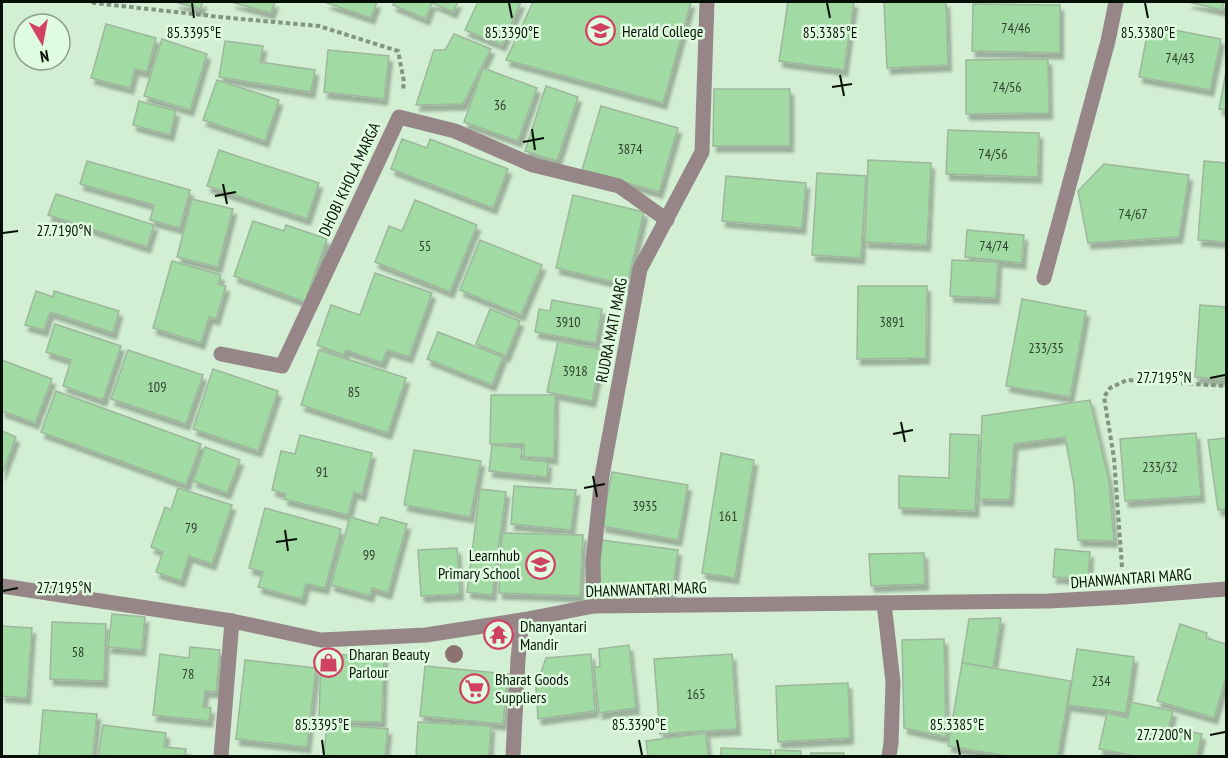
<svg xmlns="http://www.w3.org/2000/svg" width="1228" height="758" font-family="'PT Sans Narrow',sans-serif">
	<defs>
		<filter id="shadow"><feDropShadow dx="3.5" dy="6" stdDeviation="1.5" flood-color="#0004"/></filter>
	</defs>
	<rect width="100%" height="100%" fill="#d3efd3"/>
	<g fill="#a1daa3" stroke="#9db79d" stroke-width="1.5" filter="url(#shadow)">
		<path d="M 175,2 L 203,2 L 200,9 Z"/>
		<path d="M 231,2 L 275,2 L 271,13 Z"/>
		<path d="M 328,2 L 377,2 L 371,18 L 327,3 Z"/>
		<path d="M 394,2 L 458,2 L 453,12 L 432,3 L 426,19 L 393,5 Z"/>
		<path d="M 478,2 L 521,2 L 502,45 L 465,30 Z"/>
		<path d="M 533,2 L 691,2 L 663,103 L 506,60 Z"/>
		<path d="M 788,2 L 854,2 L 844,70 L 779,61 Z"/>
		<path d="M 884,2 L 946,2 L 948,65 L 887,68 Z"/>
		<path d="M 1188,2 L 1224,2 L 1222,10 Z"/>
		<path d="M 973,4 L 1060,5 L 1060,53 L 972,51 Z"/>
		<path d="M 106,24 L 156,38 L 147,72 L 135,69 L 130,88 L 91,78 Z"/>
		<path d="M 1149,25 L 1221,39 L 1210,90 L 1139,77 Z"/>
		<path d="M 454,34 L 491,49 L 463,104 L 416,105 L 434,50 L 445,50 Z"/>
		<path d="M 162,39 L 207,54 L 190,110 L 144,96 Z"/>
		<path d="M 225,41 L 263,46 L 260,62 L 315,70 L 311,92 L 219,77 Z"/>
		<path d="M 328,50 L 389,56 L 384,99 L 324,92 Z"/>
		<path d="M 1048,59 L 1049,113 L 966,114 L 966,60 Z"/>
		<path d="M 483,68 L 537,88 L 518,141 L 464,122 Z"/>
		<path d="M 1226,72 L 1226,110 L 1219,109 Z"/>
		<path d="M 217,80 L 279,100 L 265,141 L 203,120 Z"/>
		<path d="M 546,86 L 578,97 L 557,161 L 525,151 Z"/>
		<path d="M 714,89 L 790,89 L 790,146 L 713,146 Z"/>
		<path d="M 139,101 L 176,111 L 170,135 L 133,125 Z"/>
		<path d="M 601,106 L 678,128 L 659,192 L 582,170 Z"/>
		<path d="M 948,130 L 1039,133 L 1038,177 L 946,174 Z"/>
		<path d="M 402,139 L 427,148 L 430,139 L 508,169 L 493,208 L 391,169 Z"/>
		<path d="M 219,150 L 319,183 L 307,219 L 207,186 Z"/>
		<path d="M 868,160 L 931,163 L 927,245 L 865,242 Z"/>
		<path d="M 87,161 L 190,190 L 180,228 L 150,220 L 154,205 L 80,184 Z"/>
		<path d="M 1204,161 L 1226,163 L 1226,242 L 1198,240 Z"/>
		<path d="M 1104,164 L 1189,175 L 1179,237 L 1088,243 L 1078,191 Z"/>
		<path d="M 817,173 L 866,176 L 861,258 L 812,255 Z"/>
		<path d="M 726,176 L 806,183 L 802,228 L 722,221 Z"/>
		<path d="M 56,194 L 154,225 L 147,247 L 48,215 Z"/>
		<path d="M 573,195 L 644,212 L 627,285 L 556,268 Z"/>
		<path d="M 192,199 L 233,209 L 218,267 L 177,257 Z"/>
		<path d="M 415,200 L 477,225 L 450,292 L 375,262 L 389,226 L 402,231 Z"/>
		<path d="M 253,221 L 284,231 L 286,225 L 327,239 L 305,302 L 234,276 Z"/>
		<path d="M 967,230 L 1024,235 L 1022,263 L 965,257 Z"/>
		<path d="M 480,240 L 542,265 L 521,315 L 460,290 Z"/>
		<path d="M 952,260 L 998,262 L 996,298 L 950,296 Z"/>
		<path d="M 172,261 L 221,275 L 218,284 L 226,286 L 216,319 L 209,317 L 201,343 L 153,328 Z"/>
		<path d="M 375,273 L 432,293 L 409,357 L 387,350 L 382,363 L 346,350 L 344,355 L 317,345 L 331,305 L 360,315 Z"/>
		<path d="M 858,286 L 927,286 L 926,358 L 857,359 Z"/>
		<path d="M 36,291 L 53,297 L 54,291 L 119,311 L 113,333 L 50,312 L 44,330 L 25,325 Z"/>
		<path d="M 1022,299 L 1086,311 L 1070,397 L 1006,386 Z"/>
		<path d="M 552,300 L 602,309 L 596,343 L 535,332 L 539,309 L 550,311 Z"/>
		<path d="M 1200,305 L 1226,307 L 1226,379 L 1195,377 Z"/>
		<path d="M 490,309 L 520,321 L 506,356 L 476,344 Z"/>
		<path d="M 55,324 L 121,346 L 103,400 L 63,386 L 71,360 L 46,352 Z"/>
		<path d="M 438,332 L 503,357 L 492,385 L 427,359 Z"/>
		<path d="M 558,341 L 603,350 L 592,401 L 547,392 Z"/>
		<path d="M 128,350 L 203,375 L 186,424 L 111,399 Z"/>
		<path d="M 319,350 L 406,378 L 388,433 L 301,405 Z"/>
		<path d="M 2,360 L 52,379 L 35,423 L 2,411 Z"/>
		<path d="M 213,369 L 278,391 L 258,451 L 193,429 Z"/>
		<path d="M 56,391 L 201,444 L 186,485 L 41,432 Z"/>
		<path d="M 491,395 L 555,395 L 554,458 L 524,457 L 524,444 L 490,444 Z"/>
		<path d="M 1090,400 L 1109,481 L 1114,541 L 1078,540 L 1074,485 L 1065,437 L 1014,444 L 1010,500 L 979,499 L 982,416 Z"/>
		<path d="M 2,431 L 16,437 L 2,474 Z"/>
		<path d="M 1196,433 L 1201,496 L 1125,501 L 1120,439 Z"/>
		<path d="M 950,434 L 979,435 L 975,511 L 899,508 L 899,476 L 949,478 Z"/>
		<path d="M 300,435 L 372,453 L 362,495 L 354,492 L 348,515 L 284,499 L 286,494 L 272,490 L 281,451 L 295,454 Z"/>
		<path d="M 1226,438 L 1226,509 L 1218,510 L 1208,440 Z"/>
		<path d="M 492,445 L 522,448 L 521,459 L 548,462 L 547,477 L 489,471 Z"/>
		<path d="M 205,447 L 240,460 L 227,493 L 193,481 Z"/>
		<path d="M 414,450 L 481,461 L 470,517 L 404,505 Z"/>
		<path d="M 721,453 L 754,460 L 735,578 L 702,573 Z"/>
		<path d="M 612,472 L 688,485 L 678,540 L 602,526 Z"/>
		<path d="M 514,486 L 576,490 L 571,530 L 511,524 Z"/>
		<path d="M 178,488 L 232,505 L 212,564 L 189,556 L 181,581 L 156,572 L 163,552 L 151,547 L 165,507 L 171,510 Z"/>
		<path d="M 480,489 L 506,492 L 492,595 L 467,592 Z"/>
		<path d="M 265,508 L 341,529 L 325,588 L 306,584 L 302,599 L 258,587 L 263,572 L 249,568 Z"/>
		<path d="M 350,517 L 378,525 L 381,517 L 407,524 L 388,593 L 372,588 L 370,596 L 331,585 Z"/>
		<path d="M 502,533 L 583,535 L 580,596 L 499,593 Z"/>
		<path d="M 601,540 L 678,550 L 672,594 L 595,584 Z"/>
		<path d="M 457,548 L 460,594 L 421,596 L 418,550 Z"/>
		<path d="M 1055,549 L 1090,552 L 1088,579 L 1053,577 Z"/>
		<path d="M 924,553 L 925,584 L 871,586 L 869,554 Z"/>
		<path d="M 112,614 L 145,617 L 142,650 L 108,647 Z"/>
		<path d="M 1001,618 L 993,668 L 962,663 L 969,619 Z"/>
		<path d="M 52,622 L 106,624 L 104,681 L 50,679 Z"/>
		<path d="M 1180,624 L 1207,633 L 1206,638 L 1226,644 L 1226,677 L 1214,718 L 1157,701 Z"/>
		<path d="M 2,626 L 32,628 L 27,698 L 2,696 Z"/>
		<path d="M 944,639 L 946,737 L 904,728 L 902,640 Z"/>
		<path d="M 629,645 L 636,708 L 599,713 L 594,667 L 600,667 L 599,649 Z"/>
		<path d="M 190,647 L 220,650 L 216,692 L 205,691 L 203,707 L 211,708 L 209,721 L 153,715 L 160,654 L 189,658 Z"/>
		<path d="M 1077,649 L 1134,657 L 1126,713 L 1068,705 Z"/>
		<path d="M 321,654 L 384,656 L 382,722 L 319,721 Z"/>
		<path d="M 591,654 L 595,711 L 538,719 L 536,687 L 546,658 Z"/>
		<path d="M 732,654 L 737,729 L 660,734 L 654,659 Z"/>
		<path d="M 245,660 L 316,668 L 307,747 L 236,739 Z"/>
		<path d="M 962,663 L 1071,681 L 1058,756 L 1007,756 L 948,746 Z"/>
		<path d="M 425,666 L 508,674 L 503,724 L 420,716 Z"/>
		<path d="M 848,683 L 850,738 L 778,742 L 776,686 Z"/>
		<path d="M 1131,702 L 1173,711 L 1169,727 L 1202,734 L 1197,756 L 1135,756 L 1099,749 L 1107,713 L 1128,718 Z"/>
		<path d="M 43,710 L 97,714 L 93,756 L 39,756 Z"/>
		<path d="M 418,722 L 491,726 L 489,756 L 416,756 Z"/>
		<path d="M 327,724 L 388,729 L 385,756 L 324,756 Z"/>
		<path d="M 103,725 L 166,733 L 164,747 L 186,749 L 185,756 L 98,756 Z"/>
		<path d="M 706,733 L 708,756 L 648,756 L 646,741 Z"/>
		<path d="M 721,748 L 771,750 L 771,756 L 721,756 Z"/>
		<path d="M 775,750 L 801,751 L 801,756 L 775,756 Z"/>
		<rect x="811" y="753" width="33" height="3"/>
	</g>
	<g fill="none" stroke-linecap="round" stroke-linejoin="round">
		<g stroke="#819581" stroke-width="4" stroke-dasharray="4.5 3" stroke-linecap="butt">
			<path d="M 92,2 L 94,3 L 230,18 L 319,26 L 398,51 L 404,82 L 403,89"/>
			<path d="M 1122,567 L 1114,458 L 1104,397 L 1110,388 L 1127,380 L 1226,386"/>
		</g>
		<path stroke="#978688" stroke-width="15" d="M 221,756 L 232,621"/>
		<g stroke="#978688" stroke-width="15">
			<path d="M 1044,278 L 1108,41 L 1116,2"/>
			<path d="M 221,354 L 282,366 L 399,117 L 455,131 L 533,165 L 619,186 L 667,220"/>
			<path d="M 2,586 L 232,621 L 321,640 L 426,635 L 522,620 L 594,606 L 1049,601 L 1124,597 L 1226,589"/>
			<path d="M 884,603 L 893,682 L 891,743 L 889,756"/>
			<path d="M 594,606 L 593,562 L 602,476 L 640,269 L 702,152 L 707,2"/>
			<path d="M 513,756 L 518,659 L 522,620"/>
		</g>
	</g>
	<circle fill="#8d7370" cx="454" cy="654" r="9"/>
	<path fill="none" stroke="#071007" stroke-width="2" d="M 192,3 L 194,18M 509,3 L 512,18M 827,3 L 830,18M 1145,3 L 1148,18M 840,75 L 844,96M 832,87 L 852,84M 532,129 L 535,150M 523,142 L 544,138M 223,184 L 227,204M 215,196 L 236,192M 3,233 L 18,231M 1210,378 L 1225,375M 901,422 L 905,442M 893,434 L 913,430M 593,476 L 597,497M 584,488 L 605,484M 285,530 L 288,551M 276,542 L 297,539M 3,591 L 18,588M 1210,735 L 1225,732M 322,740 L 324,755M 639,740 L 642,755M 957,740 L 960,755"/>
	<defs>
		<symbol id="university-ring" viewBox="-11 -11 22 22"><circle r="9.5" fill="#e0fce0" stroke="#d14162" stroke-width="1.5"/><path d="M0-5L7-2L0 1L-7-2ZM-4 1L0 2.5L4 1V4Q0 6-4 4Z" fill="#d14162"/></symbol>
		<symbol id="school-ring" viewBox="-11 -11 22 22"><circle r="9.5" fill="#e0fce0" stroke="#d14162" stroke-width="1.5"/><path d="M0-5L7-2L0 1L-7-2ZM-4 1L0 2.5L4 1V4Q0 6-4 4Z" fill="#d14162"/></symbol>
		<symbol id="temple-ring" viewBox="-11 -11 22 22"><circle r="9.5" fill="#e0fce0" stroke="#d14162" stroke-width="1.5"/><path d="M0-6L5-2H3V0L6.5 2.5H4V6H1.5V3h-3V6H-4V2.5H-6.5L-3 0V-2H-5Z" fill="#d14162"/></symbol>
		<symbol id="shop-ring" viewBox="-11 -11 22 22"><circle r="9.5" fill="#e0fce0" stroke="#d14162" stroke-width="1.5"/><path d="M-5-2.5h2.3a2.7 3.5 0 0 1 5.4 0H5L5.5 6h-11ZM-1.5-2.5h3a1.5 2.3 0 0 0-3 0Z" fill="#d14162"/></symbol>
		<symbol id="supermarket-ring" viewBox="-11 -11 22 22"><circle r="9.5" fill="#e0fce0" stroke="#d14162" stroke-width="1.5"/><path d="M-6-5.5h2.5l.6 2H6L4.5 2H-2.5L-4.4-4H-6ZM-1.5 3.2a1.3 1.3 0 1 0 .1 0ZM3 3.2a1.3 1.3 0 1 0 .1 0Z" fill="#d14162"/></symbol>
	</defs>
	<g fill-rule="evenodd">
		<use href="#university-ring" x="584" y="14" width="33" height="33"/>
		<use href="#school-ring" x="524" y="548" width="33" height="33"/>
		<use href="#temple-ring" x="482" y="618" width="33" height="33"/>
		<use href="#shop-ring" x="312" y="646" width="33" height="33"/>
		<use href="#supermarket-ring" x="458" y="672" width="33" height="33"/>
	</g>
	<g text-anchor="middle" stroke-width="5" stroke-linejoin="round" paint-order="stroke">
		<g font-size="14" fill="#2e422e">
			<text x="1016" y="33">74/46</text>
			<text x="1180" y="63">74/43</text>
			<text x="1007" y="92">74/56</text>
			<text x="500" y="110">36</text>
			<text x="630" y="154">3874</text>
			<text x="993" y="159">74/56</text>
			<text x="1133" y="219">74/67</text>
			<text x="425" y="251">55</text>
			<text x="994" y="251">74/74</text>
			<text x="568" y="327">3910</text>
			<text x="892" y="327">3891</text>
			<text x="1046" y="353">233/35</text>
			<text x="575" y="376">3918</text>
			<text x="157" y="392">109</text>
			<text x="354" y="397">85</text>
			<text x="1160" y="472">233/32</text>
			<text x="322" y="477">91</text>
			<text x="645" y="511">3935</text>
			<text x="728" y="521">161</text>
			<text x="191" y="533">79</text>
			<text x="369" y="560">99</text>
			<text x="78" y="657">58</text>
			<text x="188" y="679">78</text>
			<text x="1101" y="686">234</text>
			<text x="696" y="699">165</text>
		</g>
		<g font-size="16" fill="#071007" stroke="#e0fce0" text-anchor="start">
			<text x="622" y="37">Herald College</text>
			<text x="520" y="561" text-anchor="end">Learnhub<tspan x="520" dy="18">Primary School</tspan></text>
			<text x="520" y="632">Dhanyantari<tspan x="520" dy="18">Mandir</tspan></text>
			<text x="349" y="660">Dharan Beauty<tspan x="349" dy="18">Parlour</tspan></text>
			<text x="495" y="685">Bharat Goods<tspan x="495" dy="18">Suppliers</tspan></text>
		</g>
		<g font-size="16" fill="#071007" stroke="#e0fce0">
			<text transform="translate(349 179) rotate(-65)" y="6">DHOBI KHOLA MARGA</text>
			<text transform="translate(611 330) rotate(-79)" y="6">RUDRA MATI MARG</text>
			<text transform="translate(1131 578) rotate(-4)" y="6">DHANWANTARI MARG</text>
			<text transform="translate(646 589) rotate(-2)" y="6">DHANWANTARI MARG</text>
		</g>
	</g>
	<g font-size="15" text-anchor="middle" fill="#071007" stroke="#e0fce0" stroke-width="5" stroke-linejoin="round" paint-order="stroke">
		<text x="194" y="38">85.3395°E</text>
		<text x="512" y="38">85.3390°E</text>
		<text x="830" y="38">85.3385°E</text>
		<text x="1148" y="38">85.3380°E</text>
		<text x="64" y="236">27.7190°N</text>
		<text x="1164" y="383">27.7195°N</text>
		<text x="64" y="593">27.7195°N</text>
		<text x="322" y="730">85.3395°E</text>
		<text x="639" y="730">85.3390°E</text>
		<text x="957" y="730">85.3385°E</text>
		<text x="1164" y="740">27.7200°N</text>
	</g>
	<rect width="1228" height="758" fill="none" stroke="#071007" stroke-width="6"/>
	<g transform="translate(42 42) rotate(170)"><circle r="28" fill="#e0fce0" stroke="#899e89" stroke-width="1.5"/>
	<path d="M0-4.5L10 22L0 15L-10 22Z" fill="#d14162"/>
	<text y="-9" font-size="16" font-weight="bold" text-anchor="middle" fill="#071007">N</text>
	</g>
</svg>
